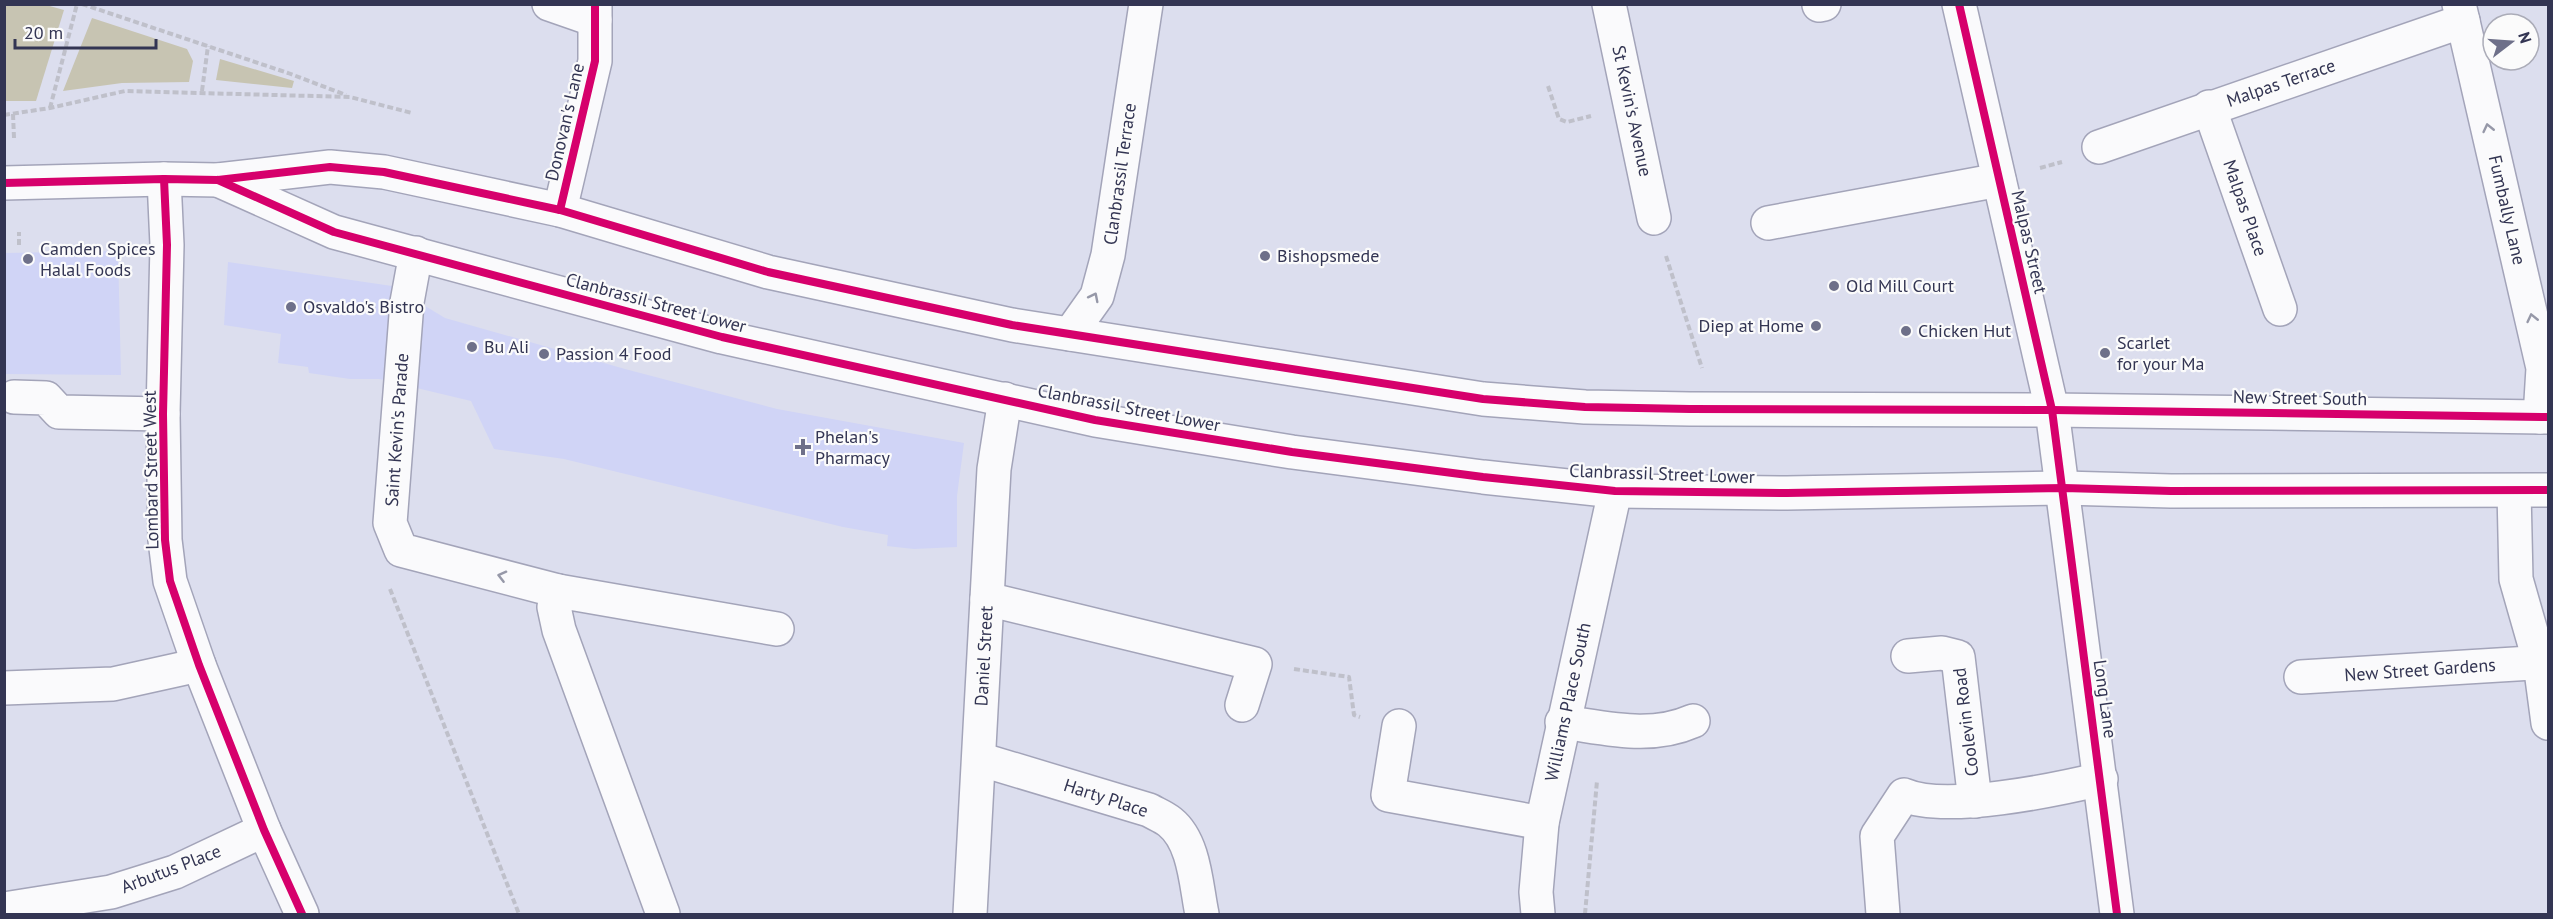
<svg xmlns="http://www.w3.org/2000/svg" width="2553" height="919" font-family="'PT Sans',sans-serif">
	<rect width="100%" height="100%" fill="#dcdeee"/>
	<g fill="#d0d4f6">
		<path d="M 118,251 L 121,375 L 5,374 L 5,253 Z"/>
		<path d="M 228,262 L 392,286 L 445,318 L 625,369 L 777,409 L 964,443 L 957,496 L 957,547 L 914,549 L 887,546 L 888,535 L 843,527 L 564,459 L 494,449 L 471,401 L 379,379 L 350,379 L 309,373 L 308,367 L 278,363 L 281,334 L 224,325 Z"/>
	</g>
	<g fill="#c7c4b2">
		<path d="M 4,5 L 46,5 L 64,10 L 36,101 L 5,101 Z"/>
		<path d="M 92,18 L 187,49 L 193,61 L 189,82 L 122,83 L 63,91 Z"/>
		<path d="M 220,59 L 294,81 L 292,88 L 216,80 Z"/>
	</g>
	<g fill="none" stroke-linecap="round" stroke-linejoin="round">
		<defs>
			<g id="minor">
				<path d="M 549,4 L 595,20"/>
				<path d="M 1609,4 L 1654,218"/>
				<path d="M 1959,4 L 2052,410 L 2117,914"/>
				<path d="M 2459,4 L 2543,368 L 2540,417"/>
				<path d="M 1819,5 L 1824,4"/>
				<path d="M 2209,107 L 2280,309"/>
				<path d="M 2099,147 L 2463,21"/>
				<path d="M 164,179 L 167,245 L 163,414 L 165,540 L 170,581 L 199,665 L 264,830 L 302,914"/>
				<path d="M 560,210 L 595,61 L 595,4"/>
				<path d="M 1768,223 L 1999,180"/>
				<path d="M 416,253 L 407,302 L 390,523 L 401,550 L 558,591"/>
				<path d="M 1070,334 L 1097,296 L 1108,255 L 1146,4"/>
				<path d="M 14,397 L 46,398 L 59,412 L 163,414"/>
				<path d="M 2514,491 L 2516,579 L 2540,663 L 2548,723"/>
				<path d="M 987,599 L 1255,664 L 1242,705"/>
				<path d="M 1908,656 L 1942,653 L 1958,657 L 1975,801"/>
				<path d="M 2301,677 L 2548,662"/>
				<path d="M 4,688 L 113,684 L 199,665"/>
				<path d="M 1562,722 C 1607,728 1650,740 1693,721"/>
				<path d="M 1399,726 L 1388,795 L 1542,823"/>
				<path d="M 979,759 L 1149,810 C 1156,814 1164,817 1170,822 C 1195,842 1196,886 1202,914"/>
				<path d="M 4,909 L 111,892 L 175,872 L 264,830"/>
				<path d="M 663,914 L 559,630 L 554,607 L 558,591 L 777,629"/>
				<path d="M 970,914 L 994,469 L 1005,399"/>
				<path d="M 1538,914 L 1536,892 L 1542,823 L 1615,491"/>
				<path d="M 1883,914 L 1877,836 L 1904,795 C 1945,813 2055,790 2101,779"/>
			</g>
			<g id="major">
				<path d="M 218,180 L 334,232 L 722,337 L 1095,420 L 1292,452 L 1483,477 L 1615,491 L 1787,493 L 2064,488 L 2171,491 L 2548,490"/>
				<path d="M 4,183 L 164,179 L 218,180 L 330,167 L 384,172 L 560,210 L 768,272 L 1012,325 L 1483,399 L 1585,407 L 1690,409 L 2052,410 L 2548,417"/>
			</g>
		</defs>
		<use href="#minor" stroke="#a3a4b9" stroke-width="36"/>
		<use href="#major" stroke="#a3a4b9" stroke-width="36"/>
		<g stroke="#bfc0ca" stroke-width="4" stroke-dasharray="6 3" stroke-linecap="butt">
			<path d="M 82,4 L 288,73 L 346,95"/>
			<path d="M 1548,86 L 1559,119 L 1567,122 L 1591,116"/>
			<path d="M 202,91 L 208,46"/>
			<path d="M 50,108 L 77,4"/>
			<path d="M 13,114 L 14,138"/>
			<path d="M 4,115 L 50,108 L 125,91 L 350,97 L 412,113"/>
			<path d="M 2040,168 L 2062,162"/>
			<path d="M 19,245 L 19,232"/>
			<path d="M 1666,256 L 1702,368"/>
			<path d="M 390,589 L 519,914"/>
			<path d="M 1294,669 L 1349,677 L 1354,715 L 1360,717"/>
			<path d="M 1585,914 L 1597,781"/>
		</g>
		<use href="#minor" stroke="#fafafc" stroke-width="33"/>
		<use href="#major" stroke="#fafafc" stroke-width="33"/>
		<defs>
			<g id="cycleway">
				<path d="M 1959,4 L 2052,410 L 2117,914"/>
				<path d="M 164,179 L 167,245 L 163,414 L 165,540 L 170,581 L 199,665 L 264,830 L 302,914"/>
				<path d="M 218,180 L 334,232 L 722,337 L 1095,420 L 1292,452 L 1483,477 L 1615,491 L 1787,493 L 2064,488 L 2171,491 L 2548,490"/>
				<path d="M 4,183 L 164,179 L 218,180 L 330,167 L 384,172 L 560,210 L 768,272 L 1012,325 L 1483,399 L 1585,407 L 1690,409 L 2052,410 L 2548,417"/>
				<path d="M 560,210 L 595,61 L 595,4"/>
			</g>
		</defs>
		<use href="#cycleway" stroke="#fbfbfb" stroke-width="11"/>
		<use href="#cycleway" stroke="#d6006c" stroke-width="8"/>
	</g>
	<defs><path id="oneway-chevron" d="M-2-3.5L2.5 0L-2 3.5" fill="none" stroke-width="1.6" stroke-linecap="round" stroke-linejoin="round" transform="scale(1.5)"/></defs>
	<g stroke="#9698a8">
		<use href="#oneway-chevron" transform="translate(2488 128) rotate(-103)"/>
		<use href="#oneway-chevron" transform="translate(1094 297) rotate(-63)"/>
		<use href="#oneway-chevron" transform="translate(2532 318) rotate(-103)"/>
		<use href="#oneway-chevron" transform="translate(502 576) rotate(-166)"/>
	</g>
	<g fill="#6e7089" stroke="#fbfbfb" stroke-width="2">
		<circle cx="1265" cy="256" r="6"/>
		<circle cx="28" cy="259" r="6"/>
		<circle cx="1834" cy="286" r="6"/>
		<circle cx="291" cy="307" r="6"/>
		<circle cx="1816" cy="326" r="6"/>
		<circle cx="1906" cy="331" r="6"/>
		<circle cx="472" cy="347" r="6"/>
		<circle cx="2105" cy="353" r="6"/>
		<circle cx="544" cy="354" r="6"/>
		<path d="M800 438h6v6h6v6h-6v6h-6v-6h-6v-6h6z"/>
	</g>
	<g text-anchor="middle" stroke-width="4.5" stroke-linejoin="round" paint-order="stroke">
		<g font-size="18" fill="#333553" stroke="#fbfbfb">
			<text transform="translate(2281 83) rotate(-19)" y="6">Malpas Terrace</text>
			<text transform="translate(1632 111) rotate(78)" y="6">St Kevin's Avenue</text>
			<text transform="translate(565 122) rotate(-77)" y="6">Donovan's Lane</text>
			<text transform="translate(1120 174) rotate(-82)" y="6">Clanbrassil Terrace</text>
			<text transform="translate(2245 208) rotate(71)" y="6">Malpas Place</text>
			<text transform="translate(2507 210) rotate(77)" y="6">Fumbally Lane</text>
			<text transform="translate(2029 242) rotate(77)" y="6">Malpas Street</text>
			<text transform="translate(656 303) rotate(15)" y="6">Clanbrassil Street Lower</text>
			<text transform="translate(2300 398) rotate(1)" y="6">New Street South</text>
			<text transform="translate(1129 408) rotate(11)" y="6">Clanbrassil Street Lower</text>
			<text transform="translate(397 430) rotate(-86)" y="6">Saint Kevin's Parade</text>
			<text transform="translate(151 470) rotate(-91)" y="6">Lombard Street West</text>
			<text transform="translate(1662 474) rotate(2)" y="6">Clanbrassil Street Lower</text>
			<text transform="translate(984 656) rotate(-87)" y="6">Daniel Street</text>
			<text transform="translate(2420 670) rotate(-4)" y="6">New Street Gardens</text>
			<text transform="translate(2105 699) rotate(82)" y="6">Long Lane</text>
			<text transform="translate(1568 702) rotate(-78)" y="6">Williams Place South</text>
			<text transform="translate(1966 722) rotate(-97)" y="6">Coolevin Road</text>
			<text transform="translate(1106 798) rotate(18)" y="6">Harty Place</text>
			<text transform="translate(171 869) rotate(-21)" y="6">Arbutus Place</text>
		</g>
		<g font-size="18" fill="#333553" stroke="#fbfbfb" text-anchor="start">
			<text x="40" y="255">Camden Spices<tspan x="40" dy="21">Halal Foods</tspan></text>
			<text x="1277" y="262">Bishopsmede</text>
			<text x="1846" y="292">Old Mill Court</text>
			<text x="303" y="313">Osvaldo's Bistro</text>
			<text x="1804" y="332" text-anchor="end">Diep at Home</text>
			<text x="1918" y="337">Chicken Hut</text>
			<text x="2117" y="349">Scarlet<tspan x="2117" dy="21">for your Ma</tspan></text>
			<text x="484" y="353">Bu Ali</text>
			<text x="556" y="360">Passion 4 Food</text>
			<text x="815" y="443">Phelan's<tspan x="815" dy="21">Pharmacy</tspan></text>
		</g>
	</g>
	<rect width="2553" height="919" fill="none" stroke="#333553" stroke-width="12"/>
	<g transform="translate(2511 42) rotate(73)"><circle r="28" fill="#fbfbfb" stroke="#abacb8" stroke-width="1.5"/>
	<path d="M0-4.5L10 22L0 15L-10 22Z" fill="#6e7089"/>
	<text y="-9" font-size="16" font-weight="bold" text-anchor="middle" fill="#333553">N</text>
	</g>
	<path d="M15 39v9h141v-9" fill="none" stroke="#333553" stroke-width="3"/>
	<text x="24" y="39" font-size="18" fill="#333553" stroke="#fbfbfb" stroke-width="4.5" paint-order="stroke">20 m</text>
</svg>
